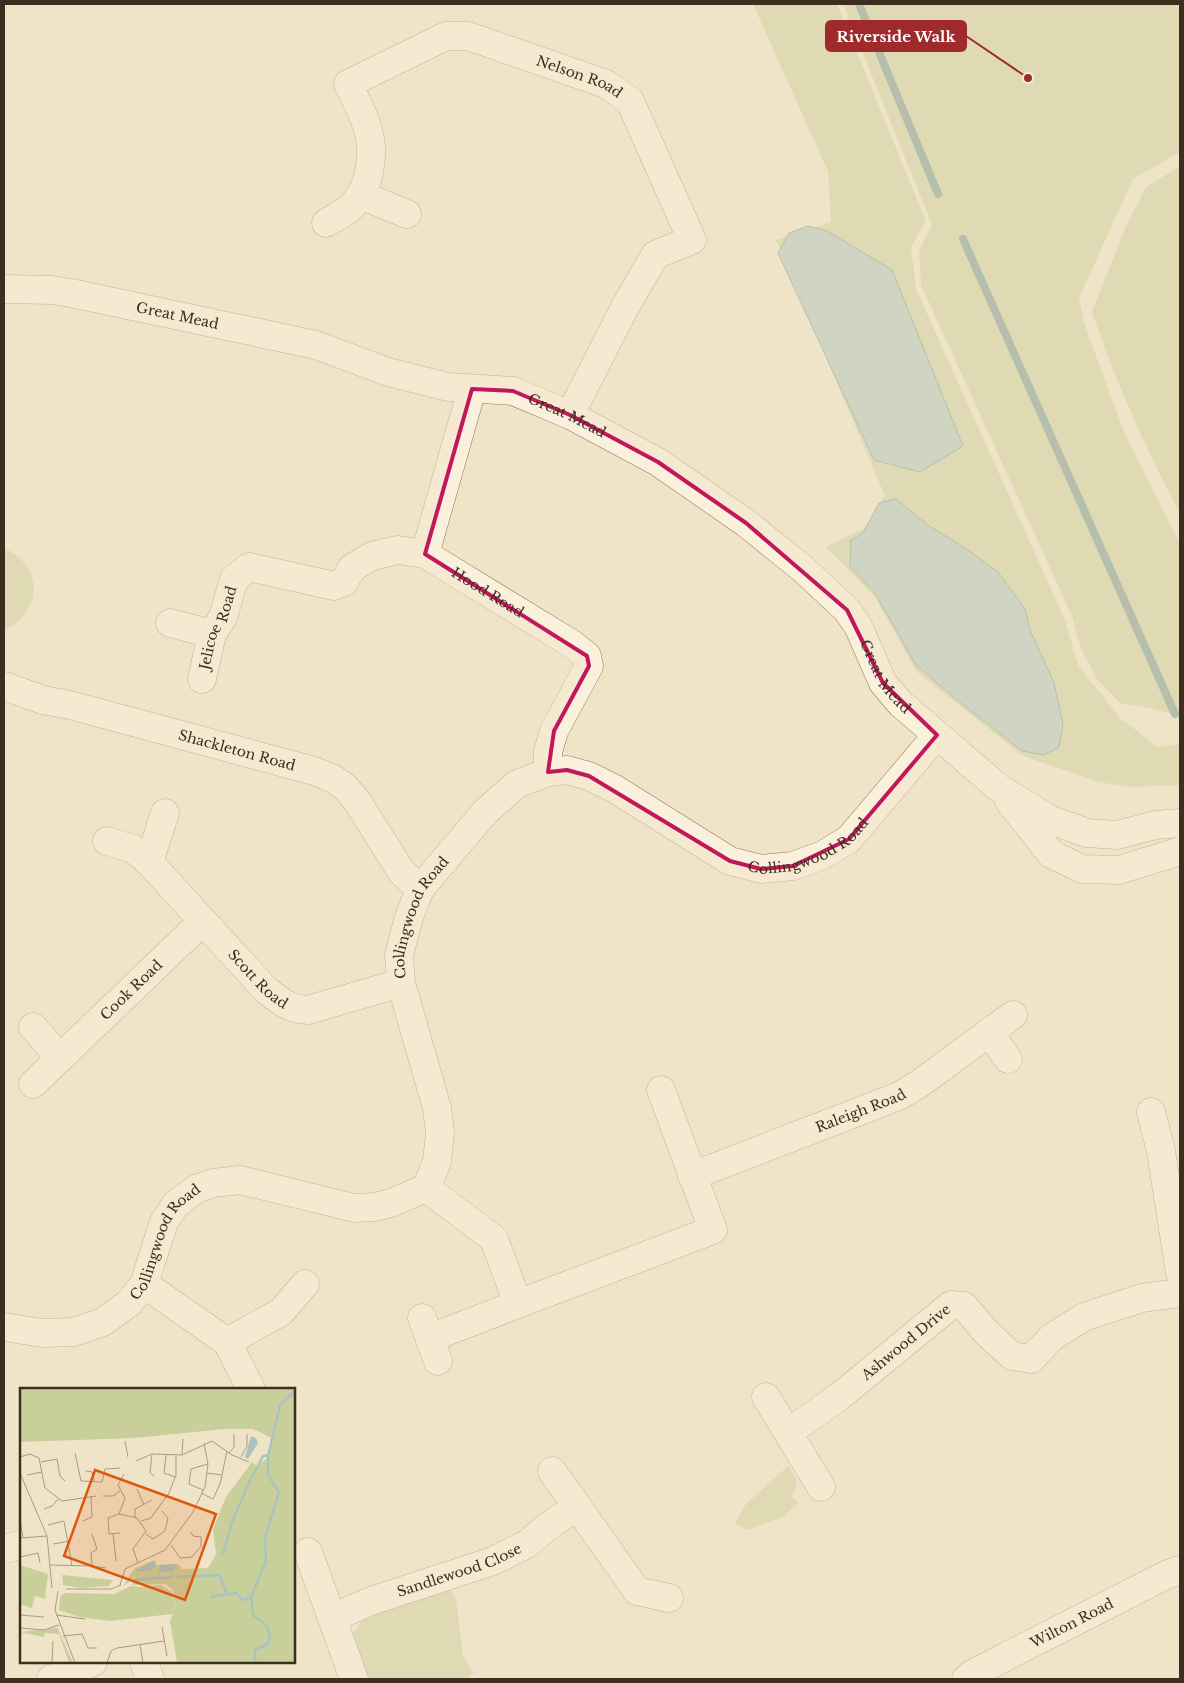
<svg xmlns="http://www.w3.org/2000/svg" width="1184" height="1683" font-family="'Libre Baskerville',serif">
	<rect width="100%" height="100%" fill="#f0e4c8"/>
	<g fill="#c9cf9b">
		<path d="M 753,4 L 837,4 L 926,221 L 911,247 L 916,289 L 1065,620 L 1078,665 L 1120,718 L 1158,747 L 1180,744 L 1180,785 L 1129,787 L 1099,782 L 1023,756 L 916,671 L 875,597 L 826,547 L 867,527 L 885,496 L 776,240 L 831,222 L 828,172 Z"/>
		<path d="M 843,4 L 1180,4 L 1180,152 L 1133,179 L 1079,298 L 1084,323 L 1125,435 L 1180,543 L 1180,716 L 1150,708 L 1120,703 L 1097,679 L 1081,649 L 1072,616 L 921,285 L 919,251 L 932,225 Z"/>
		<path d="M 1180,166 L 1180,513 C 1145,448 1116,382 1092,312 L 1126,226 L 1146,187 Z"/>
		<path d="M 4,548 C 44,566 43,612 4,630 Z"/>
		<path d="M 788,1466 L 796,1478 L 796,1489 L 791,1495 L 798,1503 L 783,1517 L 747,1530 L 735,1523 L 746,1504 Z"/>
		<path d="M 447,1584 L 456,1599 L 463,1656 L 474,1673 L 469,1677 L 471,1679 L 367,1679 L 360,1665 L 354,1642 L 354,1633 L 362,1620 Z"/>
	</g>
	<g fill="#a9c4bc" stroke="#6f938a">
		<path d="M 808,226 L 827,231 L 892,270 L 963,446 L 920,472 L 874,460 L 778,253 L 789,233 Z"/>
		<path d="M 896,499 L 929,526 L 962,546 L 998,572 L 1025,609 L 1030,630 L 1054,683 L 1063,724 L 1059,747 L 1044,755 L 1022,751 L 957,700 L 916,665 L 876,595 L 850,566 L 851,540 L 863,533 L 879,503 Z"/>
	</g>
	<g fill="none" stroke-linecap="round" stroke-linejoin="round">
		<g stroke="#6f938a" stroke-width="8">
			<path d="M 859,4 L 938,194"/>
			<path d="M 963,239 L 1175,714"/>
		</g>
		<defs>
			<g id="minor">
				<path d="M 361,195 L 407,214"/>
				<path id="s1" d="M 326,223 C 334,218 345,213 352,206 C 370,188 375,154 368,130 C 364,114 355,98 348,84 L 446,36 L 468,36 L 606,84 L 630,101 L 692,240 L 655,255 L 624,309 L 570,415"/>
				<path id="s2" d="M 4,289 L 52,290 L 71,293 L 316,345 L 388,372 L 448,387 L 513,391 L 570,415 L 658,462 L 746,523 L 803,569 L 847,610 L 858,626 L 883,683 L 901,704 L 999,788 L 1051,820 L 1087,833 L 1117,835 L 1156,825 L 1180,823"/>
				<path d="M 425,554 L 472,389"/>
				<path d="M 170,623 L 212,634"/>
				<path id="s3" d="M 202,679 L 212,634 L 223,617 L 234,579 L 249,567 L 334,586 L 344,582 L 352,568 L 372,556 L 398,550 L 425,554 L 572,644 L 587,656 L 589,666 L 554,731 L 548,752 L 548,772"/>
				<path id="s4" d="M 4,686 L 43,700 L 70,705 L 314,771 L 332,778 L 345,787 L 357,801 L 401,871 L 420,889"/>
				<path d="M 1009,801 L 1051,854 L 1082,869 L 1119,870 L 1180,851"/>
				<path id="s5" d="M 107,841 L 133,849 L 149,862 L 266,990 C 281,1002 289,1009 308,1010 L 401,983"/>
				<path d="M 149,862 L 165,813"/>
				<path d="M 33,1027 L 60,1058"/>
				<path d="M 989,1032 L 1008,1059"/>
				<path id="s6" d="M 33,1084 L 202,922"/>
				<path d="M 1151,1112 L 1161,1151 L 1180,1273"/>
				<path id="s7" d="M 692,1176 L 899,1096 L 919,1084 L 1013,1015"/>
				<path d="M 426,1188 L 494,1239 L 518,1304 L 713,1230 L 661,1090"/>
				<path d="M 144,1284 L 227,1342 L 251,1389"/>
				<path d="M 422,1318 L 438,1361"/>
				<path id="s8" d="M 4,1327 L 42,1333 L 74,1332 L 103,1322 L 129,1303 L 144,1284 L 164,1222 L 176,1204 L 196,1189 L 213,1183 L 240,1180 L 354,1208 L 375,1207 L 391,1203 L 426,1188 L 437,1162 L 440,1132 L 437,1108 L 401,983 L 399,955 L 409,917 L 420,889 L 485,812 L 517,784 L 548,772 L 567,770 L 589,776 L 615,789 L 730,861 L 761,869 L 793,866 L 823,855 L 849,839 L 937,735"/>
				<path d="M 430,1338 L 518,1304"/>
				<path d="M 227,1342 L 281,1312 L 305,1284"/>
				<path d="M 766,1397 L 821,1487"/>
				<path id="s9" d="M 788,1433 L 840,1396 L 951,1305 L 964,1306 L 987,1333 L 1012,1356 L 1031,1359 L 1052,1337 L 1084,1317 L 1142,1298 L 1180,1293"/>
				<path d="M 552,1471 L 577,1506"/>
				<path d="M 4,1549 L 21,1545"/>
				<path d="M 308,1552 L 354,1679"/>
				<path id="s10" d="M 332,1618 L 371,1601 L 493,1561 L 527,1544 L 546,1528 L 577,1506 L 637,1591 L 669,1598"/>
				<path d="M 144,1662 L 150,1679"/>
				<path d="M 51,1679 L 93,1662"/>
				<path id="s11" d="M 966,1679 L 972,1674 L 1166,1575 L 1180,1570"/>
			</g>
		</defs>
		<use href="#minor" stroke="#8d765c" stroke-width="29"/>
		<use href="#minor" stroke="#faf1dc" stroke-width="28"/>
	</g>
	<path d="M0 0H1184V1683H0ZM 472,389 L 513,391 L 570,415 L 658,462 L 746,523 L 847,610 L 883,683 L 937,735 L 849,839 L 793,866 L 761,869 L 730,861 L 589,776 L 567,770 L 548,772 L 554,731 L 589,666 L 587,656 L 425,554 Z" fill="#f0e4c8" fill-opacity=".55" fill-rule="evenodd"/>
	<path fill="none" stroke="#c2185b" stroke-width="4" stroke-linejoin="round" d="M 472,389 L 513,391 L 570,415 L 658,462 L 746,523 L 847,610 L 883,683 L 937,735 L 849,839 L 793,866 L 761,869 L 730,861 L 589,776 L 567,770 L 548,772 L 554,731 L 589,666 L 587,656 L 425,554 Z"/>
	<g text-anchor="middle" stroke-width="4" stroke-linejoin="round" paint-order="stroke">
		<g font-size="14" fill="#3d2e20" stroke="#f7eed8">
			<text dy="5" stroke="none"><textPath href="#s1" startOffset="412">Nelson Road</textPath></text>
			<text dy="5" stroke="none"><textPath href="#s2" startOffset="176">Great Mead</textPath></text>
			<text dy="5" stroke="none"><textPath href="#s2" startOffset="581">Great Mead</textPath></text>
			<text dy="5" stroke="none"><textPath href="#s3" startOffset="390">Hood Road</textPath></text>
			<text dy="5" stroke="none"><textPath href="#s3" startOffset="54">Jelicoe Road</textPath></text>
			<text dy="5" stroke="none"><textPath href="#s2" startOffset="1001">Great Mead</textPath></text>
			<text dy="5" stroke="none"><textPath href="#s4" startOffset="242">Shackleton Road</textPath></text>
			<text dy="5" stroke="none"><textPath href="#s8" startOffset="1286">Collingwood Road</textPath></text>
			<text dy="5" stroke="none"><textPath href="#s8" startOffset="791">Collingwood Road</textPath></text>
			<text dy="5" stroke="none"><textPath href="#s5" startOffset="208">Scott Road</textPath></text>
			<text dy="5" stroke="none"><textPath href="#s6" startOffset="136">Cook Road</textPath></text>
			<text dy="5" stroke="none"><textPath href="#s7" startOffset="181">Raleigh Road</textPath></text>
			<text dy="5" stroke="none"><textPath href="#s8" startOffset="206">Collingwood Road</textPath></text>
			<text dy="5" stroke="none"><textPath href="#s9" startOffset="149">Ashwood Drive</textPath></text>
			<text dy="5" stroke="none"><textPath href="#s10" startOffset="136">Sandlewood Close</textPath></text>
			<text dy="5" stroke="none"><textPath href="#s11" startOffset="120">Wilton Road</textPath></text>
		</g>
	</g>
	<g transform="translate(20 1388)">
		<rect width="275" height="275" fill="#f0e4c8"/>
		<path d="M 0,0 L 275,0 L 275,275 L 157,275 L 150,233 L 153,226 L 90,233 L 59,229 L 39,222 L 40,209 L 44,205 L 94,206 L 111,198 L 118,199 L 141,197 L 152,204 L 156,221 L 153,203 L 146,196 L 112,197 L 116,188 L 103,199 L 110,187 L 115,180 L 135,172 L 137,177 L 158,176 L 162,181 L 188,180 L 196,166 L 193,141 L 206,109 L 232,74 L 237,78 L 246,71 L 252,50 L 233,41 L 205,41 L 115,50 L 0,54 ZM 0,177 L 28,186 L 25,211 L 15,208 L 12,220 L 0,216 ZM 42,187 L 93,192 L 89,198 L 60,200 L 43,197 ZM 37,240 L 38,241 L 53,275 L 49,275 L 39,246 L 25,245 L 24,249 L 0,244 Z" fill="#c9cf9b"/>
		<path d="M 231,48 L 236,50 L 238,55 L 228,71 L 225,69 ZM 133,173 L 136,178 L 129,183 L 114,183 ZM 157,176 L 153,183 L 138,184 L 140,177 Z" fill="#a9c4bc"/>
		<path fill="none" stroke="#a9c4bc" stroke-width="2.5" d="M 232,89 L 243,68 L 248,67M 203,166 L 212,134 L 231,90M 157,189 L 200,187 L 206,205M 114,192 L 153,189M 190,209 L 216,205 L 223,212 L 231,209M 235,275 L 235,262 L 248,256 L 250,250 L 247,238 L 233,227 L 231,209 L 246,173 L 245,150 L 259,104 L 248,87 L 248,69 L 260,17 L 275,3"/>
		<path fill="none" stroke="#a89b85" stroke-width="1" d="M 105,53 L 108,69M 55,65 L 61,93 L 82,94 L 85,81 L 100,80M 209,65 L 214,59 L 214,46M 132,66 L 130,85 L 134,88M 146,67 L 144,85 L 155,89M 162,67 L 163,51M 0,69 L 10,66 L 19,70 L 25,100 L 42,113 L 76,108M 221,69 L 227,58 L 227,46M 116,73 L 132,66 L 162,67 L 192,53 L 212,67 L 229,74M 21,74 L 37,71 L 40,88 L 45,93M 66,83 L 72,84 L 74,93M 0,85 L 27,148 L 32,200M 104,86 L 98,97 L 105,110 L 99,126 L 117,130 L 126,143 L 113,161 L 118,175M 7,87 L 22,84M 202,87 L 207,63M 117,101 L 124,117M 183,102 L 169,96 L 171,81 L 188,76M 181,105 L 193,111 L 200,96 L 202,87 L 187,85M 83,108 L 93,108 L 100,103M 24,121 L 32,118 L 38,111M 142,123 L 148,130 L 145,143M 99,126 L 88,130 L 89,146 L 100,145M 115,130 L 115,121 L 132,112M 0,132 L 3,150M 63,133 L 72,129 L 71,108M 121,133 L 131,130 L 149,105 L 156,87 L 156,68M 28,137 L 44,133 L 52,178M 93,145 L 96,173M 72,146 L 77,161 L 71,165 L 72,178 L 86,180M 126,146 L 133,151 L 145,143M 0,150 L 27,148M 33,156 L 50,153M 151,157 L 160,170 L 172,169 L 181,158 L 181,149 L 173,148 L 171,144M 0,169 L 18,165 L 20,175M 30,177 L 72,178M 100,197 L 105,181 L 145,162 L 173,124 L 185,99 L 188,76 L 184,55M 46,201 L 91,201 L 101,197M 38,203 L 35,222 L 55,275M 0,227 L 24,229M 36,227 L 65,231M 142,239 L 147,268M 0,240 L 24,242 L 39,237M 43,248 L 62,246 L 68,260 L 77,260M 120,257 L 123,275M 32,275 L 33,253M 87,275 L 91,263 L 97,260 L 144,253"/>
		<path fill="#df570d" fill-opacity="0.15" stroke="#df570d" stroke-width="2.5" d="M 75,82 L 196,126 L 165,212 L 44,168 Z"/>
		<rect width="275" height="275" fill="none" stroke="#3d2e20" stroke-width="2.5"/>
	</g>
	<path fill="none" stroke="#9e2a2b" stroke-width="2" d="M1028 78L966 36"/>
	<circle fill="#9e2a2b" stroke="#f7eed8" stroke-width="2" cx="1028" cy="78" r="5"/>
	<rect fill="#9e2a2b" stroke="#9e2a2b" stroke-width="2" x="826" y="21" width="140" height="30" rx="5"/>
	<g font-size="15" text-anchor="middle" font-weight="bold" fill="#fff">
		<text x="896" y="42">Riverside Walk</text>
	</g>
	<rect width="1184" height="1683" fill="none" stroke="#3d2e20" stroke-width="10"/>
</svg>
